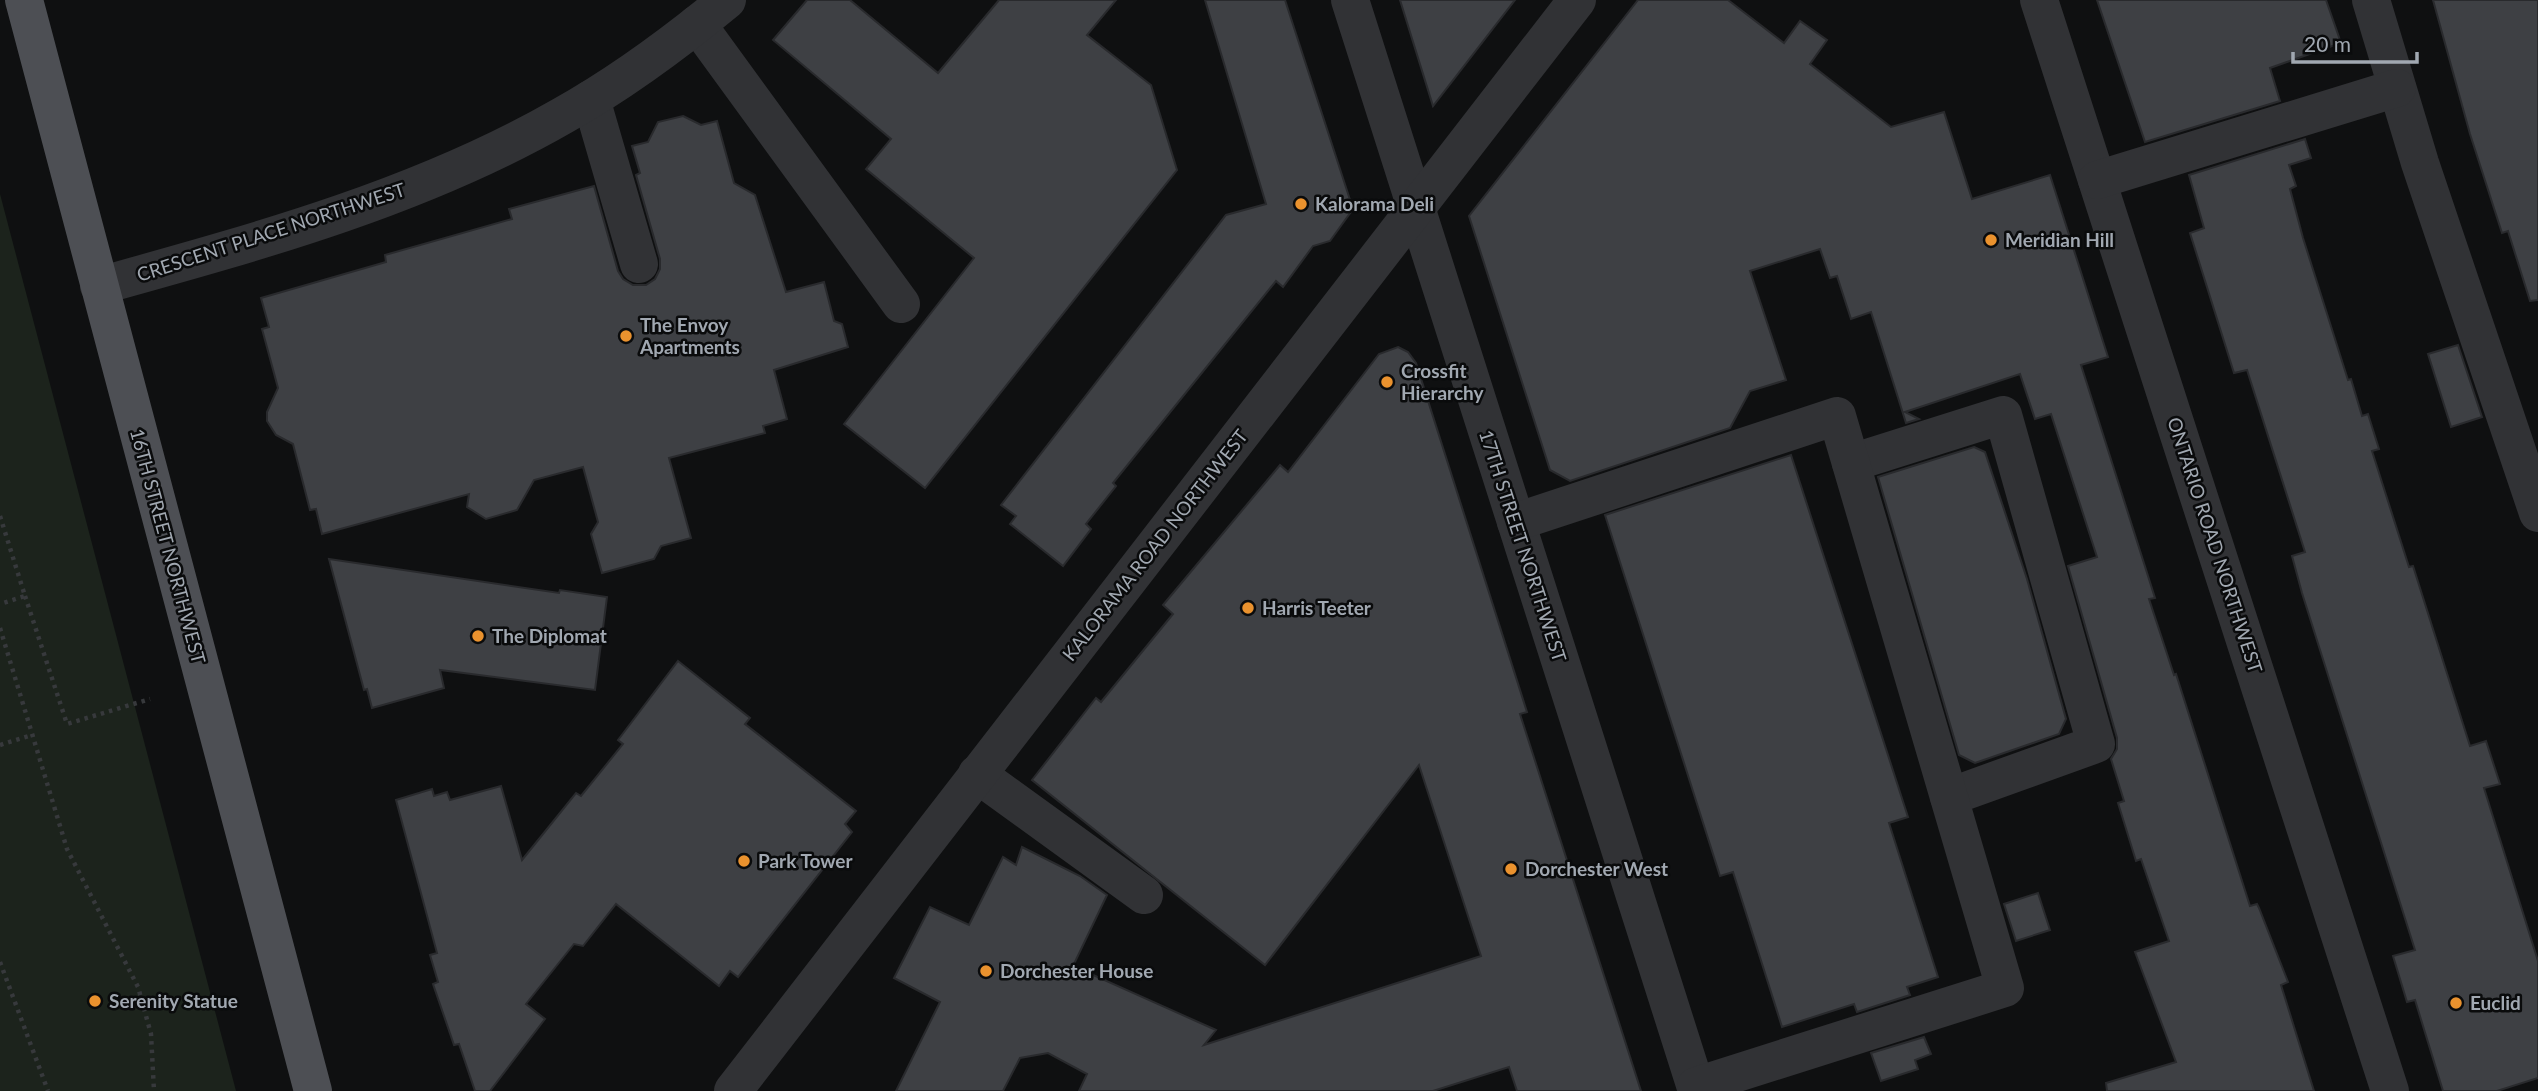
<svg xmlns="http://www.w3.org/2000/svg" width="2538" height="1091" font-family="Lato,sans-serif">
	<rect width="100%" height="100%" fill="#0f1011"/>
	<path fill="#1c231c" d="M 0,194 L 236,1091 L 0,1091 Z"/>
	<g fill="#3e4044" stroke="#292a2d" stroke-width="2">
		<path d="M 807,0 L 850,0 L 938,73 L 999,0 L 1116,0 L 1087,35 L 1151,85 L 1177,170 L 925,488 L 844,424 L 974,258 L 866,169 L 891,139 L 773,40 Z"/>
		<path d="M 1205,0 L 1285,0 L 1353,209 L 1330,241 L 1313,246 L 1283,287 L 1276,281 L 1113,483 L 1116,486 L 1086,524 L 1091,529 L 1063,566 L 1010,524 L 1016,516 L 1001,505 L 1226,215 L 1266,204 Z"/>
		<path d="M 1400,0 L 1515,0 L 1433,106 Z"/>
		<path d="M 1638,0 L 1728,0 L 1784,43 L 1800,21 L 1827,40 L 1810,64 L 1891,127 L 1944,112 L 1972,199 L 2050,175 L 2108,357 L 2081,365 L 2155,598 L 2149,599 L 2174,675 L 2176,674 L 2250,906 L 2257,904 L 2259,908 L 2288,982 L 2281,985 L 2314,1091 L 2107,1091 L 2106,1083 L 2176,1062 L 2135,952 L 2169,941 L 2141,859 L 2136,861 L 2118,803 L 2124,801 L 2111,759 L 2117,749 L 2117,738 L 2068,566 L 2097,557 L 2051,414 L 2035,419 L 2020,374 L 1905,412 L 1919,419 L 1906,423 L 1871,312 L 1851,319 L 1837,276 L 1830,278 L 1820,249 L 1750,271 L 1786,380 L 1750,391 L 1730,428 L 1570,481 L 1550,470 L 1469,216 Z"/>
		<path d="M 2097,0 L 2326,0 L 2341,43 L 2270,68 L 2280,101 L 2145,142 Z"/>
		<path d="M 2433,0 L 2538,0 L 2538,300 L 2530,301 L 2508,231 L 2502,233 L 2470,134 Z"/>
		<path d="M 683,116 L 701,125 L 717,121 L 734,183 L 755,195 L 786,292 L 824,282 L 834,321 L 842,324 L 848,347 L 774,370 L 787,419 L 763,426 L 765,433 L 669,458 L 691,538 L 661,546 L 654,559 L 602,573 L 591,534 L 598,522 L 583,467 L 534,480 L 517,510 L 486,519 L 467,507 L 469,494 L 322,534 L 316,509 L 310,510 L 293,444 L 276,435 L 267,421 L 267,412 L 278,388 L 262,329 L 269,327 L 261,298 L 386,262 L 385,255 L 512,219 L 509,209 L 594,186 L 618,271 L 623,279 L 633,285 L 646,285 L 655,279 L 660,269 L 660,259 L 636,175 L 640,173 L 632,146 L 648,142 L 658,122 Z"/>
		<path d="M 2305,139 L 2311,158 L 2289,165 L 2296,186 L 2290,189 L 2303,238 L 2348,380 L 2351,379 L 2362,416 L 2368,414 L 2379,449 L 2372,451 L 2409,567 L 2413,566 L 2470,746 L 2486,741 L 2500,784 L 2484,788 L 2538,961 L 2538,1078 L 2497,1091 L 2443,1091 L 2415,1000 L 2407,1002 L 2393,956 L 2415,950 L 2302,593 L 2292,556 L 2305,552 L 2247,370 L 2234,373 L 2190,233 L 2204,228 L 2189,175 Z"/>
		<path d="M 2458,345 L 2482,417 L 2451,427 L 2428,354 Z"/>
		<path d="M 1398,347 L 1408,352 L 1416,363 L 1527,712 L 1520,714 L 1641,1091 L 1517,1091 L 1509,1067 L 1433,1091 L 1079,1091 L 1087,1074 L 1048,1053 L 1020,1058 L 1003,1091 L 896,1091 L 940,1002 L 894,978 L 930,907 L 969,925 L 1003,857 L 1016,865 L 1022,847 L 1080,876 L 1107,895 L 1073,966 L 1216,1030 L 1204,1045 L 1481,956 L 1419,765 L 1265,965 L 1032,780 L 1096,698 L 1101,702 L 1173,614 L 1163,605 L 1280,465 L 1288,472 L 1379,354 Z"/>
		<path d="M 1974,447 L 1985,452 L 2027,579 L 2066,719 L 2059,734 L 1975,763 L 1959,755 L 1878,477 Z"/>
		<path d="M 1791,455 L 1908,817 L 1889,823 L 1938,977 L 1907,987 L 1910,995 L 1857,1012 L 1854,1004 L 1782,1027 L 1733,872 L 1720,876 L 1605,515 Z"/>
		<path d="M 329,559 L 559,593 L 560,590 L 607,597 L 595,690 L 440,670 L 444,688 L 372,708 L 367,689 L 364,690 Z"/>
		<path d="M 678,661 L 750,718 L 745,724 L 856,811 L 845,824 L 852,832 L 738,977 L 730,971 L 719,986 L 616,904 L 583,946 L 574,944 L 526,1004 L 545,1019 L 490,1091 L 475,1091 L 459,1044 L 454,1045 L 433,984 L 438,982 L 430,955 L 437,953 L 396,800 L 432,789 L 434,796 L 447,792 L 450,800 L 501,786 L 522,860 L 576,793 L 581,796 L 623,744 L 618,740 Z"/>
		<path d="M 2038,893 L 2050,930 L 2016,941 L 2004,904 Z"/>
		<path d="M 1924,1037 L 1931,1054 L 1915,1060 L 1918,1069 L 1881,1081 L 1871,1053 Z"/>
	</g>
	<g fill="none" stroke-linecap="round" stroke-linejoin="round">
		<g stroke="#37393c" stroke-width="4.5" stroke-dasharray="3.5 5" stroke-linecap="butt">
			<path d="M 0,516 L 25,596 L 0,604"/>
			<path d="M 25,596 L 67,724 L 150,699"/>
			<path d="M 0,628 L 67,849 L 138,987 L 151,1034 L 154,1091"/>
			<path d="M 0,745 L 32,735"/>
			<path d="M 0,962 L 48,1091"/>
		</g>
		<g stroke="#313235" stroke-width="38">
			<path d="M 1350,0 L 1697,1091"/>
			<path d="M 2039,0 L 2390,1091"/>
			<path d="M 2371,0 L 2420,163 L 2538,513"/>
			<path d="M 697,24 L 901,304"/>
			<path d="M 591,99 L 639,264"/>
			<path d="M 2097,180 L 2397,88"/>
			<path d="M 99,286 C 257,242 419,198 562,116 C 621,83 675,43 727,0"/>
			<path d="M 1851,463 L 2003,415 L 2096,744 L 1949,797"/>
			<path d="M 1516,522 L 1837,416 L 2005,988 L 1696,1086"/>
			<path d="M 977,774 L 1144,895"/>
			<path d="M 733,1091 L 1577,0"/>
		</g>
		<path stroke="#4d4f54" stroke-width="38" d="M 24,0 L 313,1091"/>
	</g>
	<g fill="#ea922e" stroke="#0a0b0c" stroke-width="2.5">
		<circle cx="1301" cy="204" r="7"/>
		<circle cx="1991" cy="240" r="7"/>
		<circle cx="626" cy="336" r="7"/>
		<circle cx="1387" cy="382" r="7"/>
		<circle cx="1248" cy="608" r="7"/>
		<circle cx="478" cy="636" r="7"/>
		<circle cx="744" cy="861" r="7"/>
		<circle cx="1511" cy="869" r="7"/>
		<circle cx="986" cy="971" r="7"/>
		<circle cx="95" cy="1001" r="7"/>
		<circle cx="2456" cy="1003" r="7"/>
	</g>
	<g text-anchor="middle" stroke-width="5" stroke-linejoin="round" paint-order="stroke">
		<g font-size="19" font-weight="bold" fill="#a1a8b1" stroke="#0a0b0c" text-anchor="start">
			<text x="1315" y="211">Kalorama Deli</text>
			<text x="2005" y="247">Meridian Hill</text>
			<text x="640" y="332">The Envoy<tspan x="640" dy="22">Apartments</tspan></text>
			<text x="1401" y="378">Crossfit<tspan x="1401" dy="22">Hierarchy</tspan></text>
			<text x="1262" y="615">Harris Teeter</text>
			<text x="492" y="643">The Diplomat</text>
			<text x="758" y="868">Park Tower</text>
			<text x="1525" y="876">Dorchester West</text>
			<text x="1000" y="978">Dorchester House</text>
			<text x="109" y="1008">Serenity Statue</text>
			<text x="2470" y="1010">Euclid</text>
		</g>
		<g font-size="19" fill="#a1a8b1" stroke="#0a0b0c">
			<text transform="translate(271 232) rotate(-18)" y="7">CRESCENT PLACE NORTHWEST</text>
			<text transform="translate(1155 545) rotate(-52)" y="7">KALORAMA ROAD NORTHWEST</text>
			<text transform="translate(2215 545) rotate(72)" y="7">ONTARIO ROAD NORTHWEST</text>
			<text transform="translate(168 546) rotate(75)" y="7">16TH STREET NORTHWEST</text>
			<text transform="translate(1523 546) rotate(72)" y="7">17TH STREET NORTHWEST</text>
		</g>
	</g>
	<path d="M2293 52v10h124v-10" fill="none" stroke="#a1a8b1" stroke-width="3.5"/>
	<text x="2304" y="52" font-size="21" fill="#a1a8b1" stroke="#0a0b0c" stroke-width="5" paint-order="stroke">20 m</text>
</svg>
